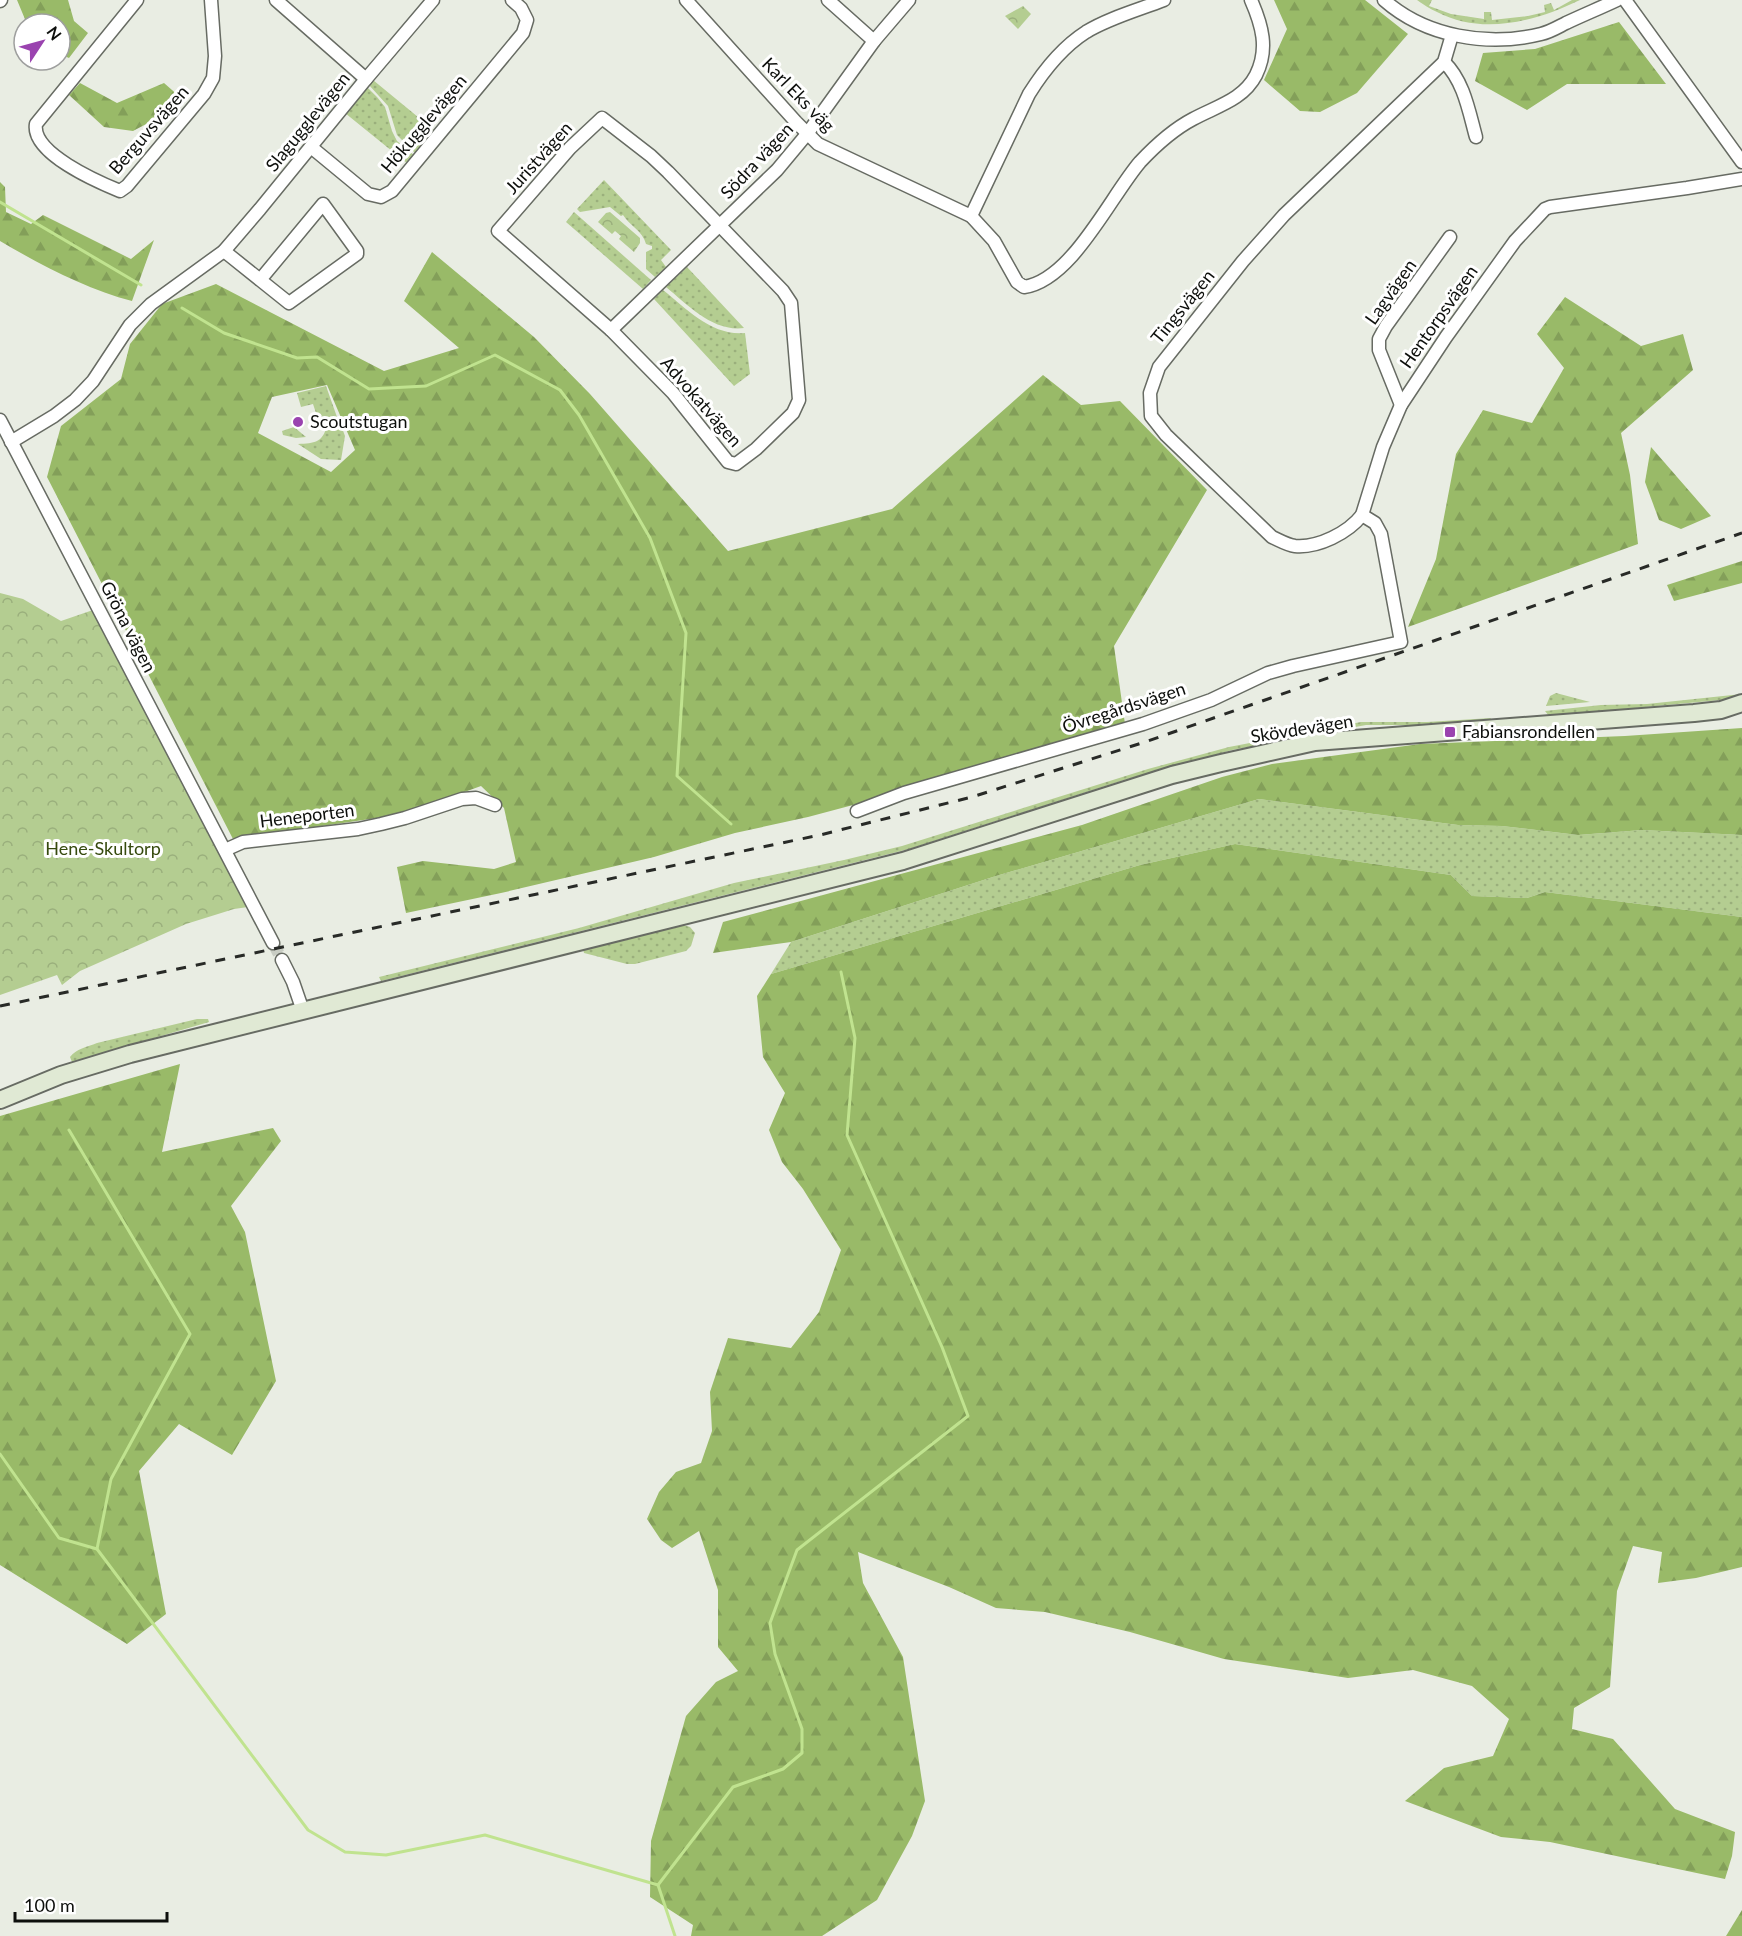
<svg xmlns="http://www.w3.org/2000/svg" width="1742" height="1936" font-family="Lato,sans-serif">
	<defs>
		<pattern id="grass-dots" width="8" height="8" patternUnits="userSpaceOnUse" patternTransform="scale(1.5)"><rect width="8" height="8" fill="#b4cd91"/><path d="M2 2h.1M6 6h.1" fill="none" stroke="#9aaf7c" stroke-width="1.8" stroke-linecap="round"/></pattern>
		<pattern id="forest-firs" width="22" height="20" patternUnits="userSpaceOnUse" patternTransform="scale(1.5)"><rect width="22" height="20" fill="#99ba68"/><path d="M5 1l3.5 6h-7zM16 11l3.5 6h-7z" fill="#839f59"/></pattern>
		<pattern id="park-crowns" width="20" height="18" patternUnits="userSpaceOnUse" patternTransform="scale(1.5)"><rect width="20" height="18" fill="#b4cd91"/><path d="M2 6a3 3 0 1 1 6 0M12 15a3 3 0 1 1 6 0" fill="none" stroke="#9aaf7c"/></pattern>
	</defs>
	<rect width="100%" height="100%" fill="#e9ede3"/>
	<g fill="url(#grass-dots)">
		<path d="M 1417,0 L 1432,0 L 1429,6 L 1451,14 L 1484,19 L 1484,12 L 1491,12 L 1492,20 L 1528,16 L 1545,12 L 1544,5 L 1551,3 L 1554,10 L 1572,0 L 1580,0 C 1537,21 1483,36 1437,12 C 1430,9 1423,4 1417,0 Z"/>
		<path d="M 373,80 L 435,131 L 416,154 L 397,135 L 388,106 L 369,85 Z"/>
		<path d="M 367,87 L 377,97 L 385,107 L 392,131 L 397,141 L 415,156 L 408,164 L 345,113 Z"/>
		<path d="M 604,180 L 671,250 L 661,260 L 666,267 L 655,277 L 646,269 L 646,252 L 652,249 L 652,246 L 646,244 C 643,231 629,225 623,215 L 621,216 L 610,207 L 580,212 L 577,209 Z"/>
		<path d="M 574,212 L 651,280 L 643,289 L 566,222 Z"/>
		<path d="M 687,267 L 744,328 C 713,332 689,306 666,287 Z"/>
		<path d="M 663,290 C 688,310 712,336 745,333 L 750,374 L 734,386 L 654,299 Z"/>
		<path d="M 326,386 L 337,417 L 324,424 L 319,422 L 313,404 L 301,407 L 297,393 Z"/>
		<path d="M 339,420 L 345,436 L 341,460 L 321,459 L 298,444 C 315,443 322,443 327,426 Z"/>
		<path d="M 294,427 L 306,437 L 296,438 L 283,435 L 282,431 Z"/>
		<path d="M 1556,693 L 1590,702 L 1546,706 L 1550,696 Z"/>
		<path d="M 1742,694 L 1742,698 L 1549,716 L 1545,711 L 1601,705 L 1647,704 Z"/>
		<path d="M 1491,718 L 1490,720 L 1419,725 L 1366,725 L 1232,750 L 1124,780 L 909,849 L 381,981 L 379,977 L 579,928 L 734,883 L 844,860 L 902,846 L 1148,769 L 1229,747 L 1361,722 L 1427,722 Z"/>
		<path d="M 1259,799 L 1458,825 L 1502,826 L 1578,835 L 1642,830 L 1742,835 L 1742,917 L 1545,892 L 1527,898 L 1472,896 L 1451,875 L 1235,844 L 1140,865 L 771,974 L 791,942 L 996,876 Z"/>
		<path d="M 683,925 L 690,927 L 695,933 L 691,946 L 686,951 L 635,964 L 627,964 L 584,953 L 583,949 Z"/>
		<path d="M 197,1019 L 208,1019 L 209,1022 L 72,1062 L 70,1057 C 76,1049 87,1047 97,1043 Z"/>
	</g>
	<g fill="url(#forest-firs)" fill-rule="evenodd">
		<path d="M 17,0 L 68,0 L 74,21 L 88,33 L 69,58 L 60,54 L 60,24 L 27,24 Z"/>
		<path d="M 1274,0 L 1365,0 L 1408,34 L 1357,93 L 1320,112 L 1300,111 L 1264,80 L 1287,29 Z"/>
		<path d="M 1619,22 L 1666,84 L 1567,84 L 1527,110 L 1475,81 L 1483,53 L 1535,49 Z"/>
		<path d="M 80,83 L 117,103 L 164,83 L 180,97 L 167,113 L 133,131 L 104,127 L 69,95 Z"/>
		<path d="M 0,182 L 5,187 L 6,212 L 31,224 L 43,215 L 131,259 L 154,240 L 132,301 C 88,290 39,264 0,241 Z"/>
		<path d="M 432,252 L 534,337 L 590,394 L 728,551 L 892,509 L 1043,375 L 1081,405 L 1120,401 L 1207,490 L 1114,646 L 1125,724 L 883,797 L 808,817 L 735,833 L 654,857 L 501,893 L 406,913 L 397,867 L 423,861 L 494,869 L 516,862 L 504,808 L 481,786 L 404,814 L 233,839 L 47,477 L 61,426 L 121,379 L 130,344 L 162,304 L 216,284 L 384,371 L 459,348 L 404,301 ZM 327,385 L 355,450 L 331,472 L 258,433 L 272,397 Z"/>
		<path d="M 1565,297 L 1641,346 L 1683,334 L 1693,370 L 1621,433 L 1630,475 L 1638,544 L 1408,627 L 1436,559 L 1456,454 L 1483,410 L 1532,423 L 1564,368 L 1537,334 Z"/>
		<path d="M 1651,447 L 1711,516 L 1681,529 L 1659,520 L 1645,482 Z"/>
		<path d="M 1742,561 L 1742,583 L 1674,601 L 1667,585 Z"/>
		<path d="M 1742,728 L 1742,835 L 1642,830 L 1578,835 L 1502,826 L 1458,825 L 1259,799 L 996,876 L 791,942 L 713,953 L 723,922 L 1082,825 L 1222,777 L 1272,764 L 1420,744 L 1625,736 Z"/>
		<path d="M 1235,844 L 1451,875 L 1472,896 L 1527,898 L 1545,892 L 1742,917 L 1742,1567 L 1696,1578 L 1658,1583 L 1662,1552 L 1633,1546 L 1617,1591 L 1610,1687 L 1574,1708 L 1572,1729 L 1613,1739 L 1675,1809 L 1735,1832 L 1732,1856 L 1725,1879 L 1550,1842 L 1501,1837 L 1405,1801 L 1444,1768 L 1493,1756 L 1509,1719 L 1472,1686 L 1413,1670 L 1348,1678 L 1224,1659 L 1130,1632 L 1045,1612 L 996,1608 L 949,1587 L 858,1552 L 863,1583 L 903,1657 L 925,1801 L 912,1836 L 877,1900 L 822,1936 L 691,1936 L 693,1925 L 650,1897 L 651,1841 L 686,1716 L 716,1682 L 738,1671 L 718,1647 L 718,1590 L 699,1531 L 672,1548 L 661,1540 L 647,1519 L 659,1492 L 676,1472 L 701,1463 L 712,1431 L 710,1392 L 728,1338 L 791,1348 L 819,1312 L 841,1250 L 803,1189 L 782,1162 L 769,1130 L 785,1093 L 763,1057 L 757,996 L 771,974 L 1140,865 Z"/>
		<path d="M 180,1064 L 162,1152 L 273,1128 L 281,1141 L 231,1206 L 245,1232 L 276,1381 L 232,1455 L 179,1424 L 139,1471 L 166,1614 L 127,1644 L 0,1565 L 0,1116 Z"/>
		<path d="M 1742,1910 L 1742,1936 L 1726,1936 Z"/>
	</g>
	<g fill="url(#park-crowns)">
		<path d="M 1023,6 L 1031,14 L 1018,29 L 1005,16 Z"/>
		<path d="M 610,212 L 640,238 L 640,243 L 634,252 L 619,239 L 621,236 L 615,231 L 612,234 L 598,222 L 606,213 Z"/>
		<path d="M 0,593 L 23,599 L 61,621 L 93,610 L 248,907 L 234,909 L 186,924 L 80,971 L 62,985 L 57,975 L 0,995 Z"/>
	</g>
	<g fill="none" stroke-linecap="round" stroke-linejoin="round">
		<g stroke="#c0e38f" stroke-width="3">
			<path d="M 0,202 L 141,285"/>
			<path d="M 182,308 L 224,333 L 297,358 L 317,357 L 369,389 L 426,386 L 495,355 L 560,390 L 579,415 L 650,538 L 686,633 L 677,776 L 731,824"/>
			<path d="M 69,1130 L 190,1334 L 111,1479 L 97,1549"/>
			<path d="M 0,1454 L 59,1538 L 97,1549 L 308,1830 L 345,1852 L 386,1855 L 485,1835 L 658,1885"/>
			<path d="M 658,1885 L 733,1787 L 783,1769 L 802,1753 L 802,1729 L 775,1654 L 770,1623 L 797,1550 L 968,1416 L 942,1347 L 847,1135 L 855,1038 L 841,972"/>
			<path d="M 658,1885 L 675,1936"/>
		</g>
		<path stroke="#c8ccc3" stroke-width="12" stroke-dasharray="12 6" stroke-linecap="butt" d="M 273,943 L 282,960"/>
		<defs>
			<g id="minor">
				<path d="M 137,0 L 36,124 C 31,153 98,182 120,191 L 127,186 L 204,94 L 213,78 L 215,56 L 211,0"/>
				<path d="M 686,0 L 796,122 L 818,144 L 971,216"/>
				<path d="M 828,0 L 874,41"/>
				<path d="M 1164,0 C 1138,10 1109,18 1086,32 C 1061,48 1044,70 1029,94 L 971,216 L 994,241 L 1017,282 L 1024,287 C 1072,280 1110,197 1140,162 C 1155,146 1174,129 1193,119 C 1217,106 1243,100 1256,75 C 1269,49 1262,25 1251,0"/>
				<path d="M 1384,0 C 1426,37 1488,47 1541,34 C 1550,32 1558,27 1566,23 C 1583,15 1600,8 1617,0"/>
				<path d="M 1625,0 L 1742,162"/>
				<path d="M 0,1 L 1,0"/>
				<path d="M 1444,62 C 1464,81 1469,112 1476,137"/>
				<path d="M 366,79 L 433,0"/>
				<path d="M 602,118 L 651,156 L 668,172 L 783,291 L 791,303 L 799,400 L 793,413 L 756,449 L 736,464 L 728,462 L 673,393 L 611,330 L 498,231 L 570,148 Z"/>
				<path d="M 311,147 L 368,194 L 381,197 L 392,191 L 523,33 L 527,20 L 521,8 L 512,0"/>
				<path d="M 224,251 L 289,303 L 357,254 L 357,251 L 323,204 L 260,280"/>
				<path d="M 611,330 L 777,170 L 807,134 L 874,41 L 909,0"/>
				<path d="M 1401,405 L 1379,350 L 1379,339 L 1386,326 L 1450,237"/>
				<path d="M 0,420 L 273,943"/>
				<path d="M 11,442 L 54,416 L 75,400 L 93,381 L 130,325 L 151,304 L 224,251 L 260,209 L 366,79 L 276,0"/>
				<path d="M 1362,515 C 1348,533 1318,548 1295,546 C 1287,545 1279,540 1272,537 L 1166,435 L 1151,416 L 1150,393 L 1159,367 L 1243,261 L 1284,215 L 1444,62 L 1452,35"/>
				<path d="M 857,811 L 904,793 L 1143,724 L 1211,700 L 1268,673 L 1293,666 L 1401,642 L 1381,534 L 1375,523 L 1362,515 L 1383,447 L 1401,405 L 1446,337 L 1515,241 L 1545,209 L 1550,207 L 1687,188 L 1742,179"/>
				<path d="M 225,850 L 243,842 L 358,829 L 381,824 L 405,818 L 462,799 L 476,798 L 495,805"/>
				<path d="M 282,960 L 293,982 L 303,1011"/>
			</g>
			<path id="secondary" d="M 0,1100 L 61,1075 L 130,1054 L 903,861 L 1172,775 L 1221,763 L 1315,742 L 1694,713 L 1721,710 L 1742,703"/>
		</defs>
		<use href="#minor" stroke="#676b63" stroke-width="15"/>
		<use href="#secondary" stroke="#676b63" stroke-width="20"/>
		<use href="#minor" stroke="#fff" stroke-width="12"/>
		<use href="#secondary" stroke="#e0e9d4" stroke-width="16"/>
		<path stroke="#282a27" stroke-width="3" stroke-dasharray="10 10" stroke-linecap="butt" d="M 0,1006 L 820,835 L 972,797 L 1145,742 L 1742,533"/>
	</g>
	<g fill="#9a43af" stroke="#fff" stroke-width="2">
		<circle cx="298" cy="422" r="6"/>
		<rect x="1444" y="726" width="12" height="12" rx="3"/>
	</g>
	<g text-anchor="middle" stroke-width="6" stroke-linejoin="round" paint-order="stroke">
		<g font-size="18" fill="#0d0f0c" stroke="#fff">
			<text transform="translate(798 95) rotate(46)" y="6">Karl Eks väg</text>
			<text transform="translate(308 122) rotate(-51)" y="6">Slagugglevägen</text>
			<text transform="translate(424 124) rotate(-50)" y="6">Hökugglevägen</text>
			<text transform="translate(149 130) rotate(-49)" y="6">Berguvsvägen</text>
			<text transform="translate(539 158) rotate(-48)" y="6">Juristvägen</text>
			<text transform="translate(757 161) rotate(-47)" y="6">Södra vägen</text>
			<text transform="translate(1391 292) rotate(-55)" y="6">Lagvägen</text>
			<text transform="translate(1183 307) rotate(-51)" y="6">Tingsvägen</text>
			<text transform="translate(1439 317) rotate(-55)" y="6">Hentorpsvägen</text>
			<text transform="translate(701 402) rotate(49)" y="6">Advokatvägen</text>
			<text transform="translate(128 627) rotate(63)" y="6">Gröna vägen</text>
			<text transform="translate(1124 708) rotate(-18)" y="6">Övregårdsvägen</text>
			<text transform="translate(1302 729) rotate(-9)" y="6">Skövdevägen</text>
			<text transform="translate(307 816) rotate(-7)" y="6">Heneporten</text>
		</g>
		<g font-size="18" fill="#0d0f0c" stroke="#fff" text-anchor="start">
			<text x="310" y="428">Scoutstugan</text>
			<text x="1462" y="738">Fabiansrondellen</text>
		</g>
		<g font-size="18" fill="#364a0e" stroke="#fff">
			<text x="103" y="855">Hene-Skultorp</text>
		</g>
	</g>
	<g transform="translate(42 42) rotate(54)"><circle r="28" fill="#ffffff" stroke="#9e9f9e" stroke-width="1.5"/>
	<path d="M0-4.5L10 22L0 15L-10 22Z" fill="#9a43af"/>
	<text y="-9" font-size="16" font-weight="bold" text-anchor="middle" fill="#0d0f0c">N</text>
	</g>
	<path d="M15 1912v9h152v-9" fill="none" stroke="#0d0f0c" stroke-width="3"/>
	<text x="24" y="1912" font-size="18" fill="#0d0f0c" stroke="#ffffff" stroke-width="4.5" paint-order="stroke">100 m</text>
</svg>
